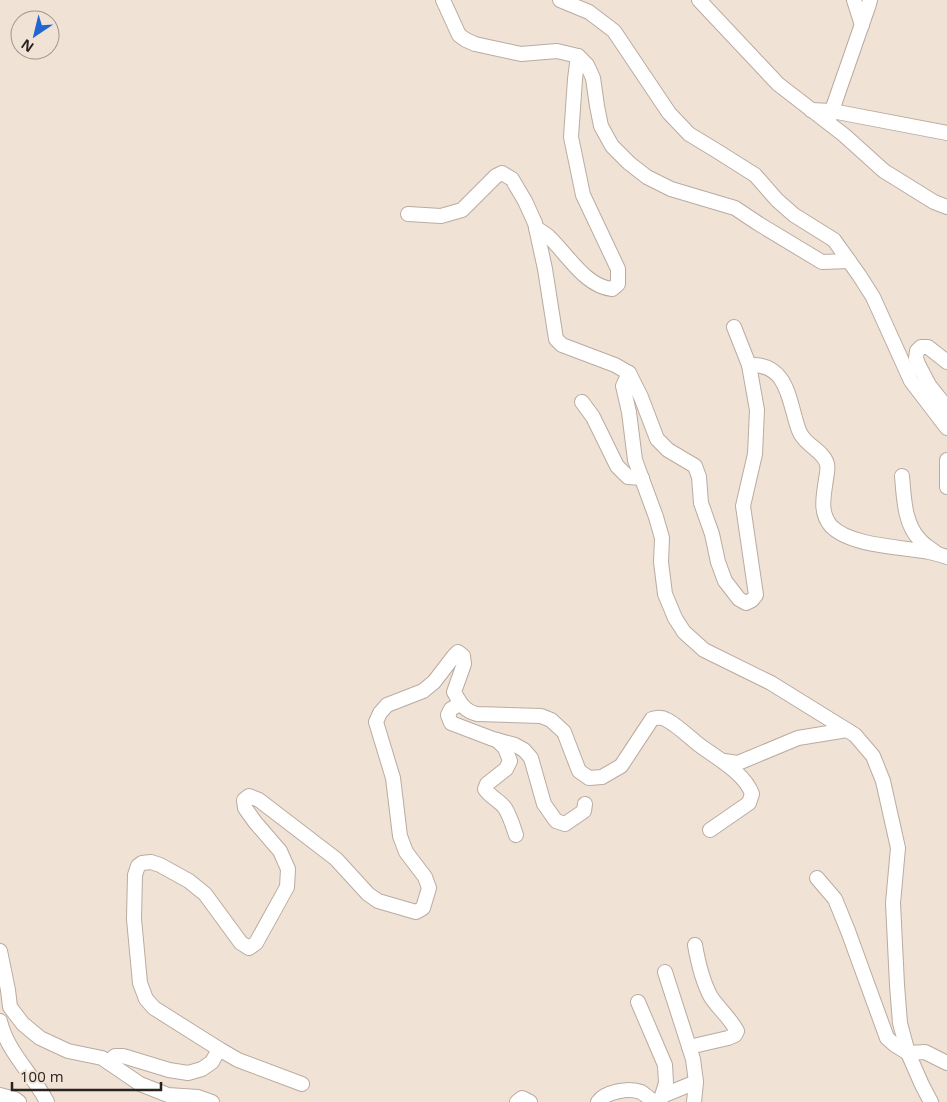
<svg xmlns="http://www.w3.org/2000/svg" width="947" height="1102" font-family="'Open Sans',sans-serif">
	<rect width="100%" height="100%" fill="#f1e2d6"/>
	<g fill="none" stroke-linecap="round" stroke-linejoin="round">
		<defs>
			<g id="minor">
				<path d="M 443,0 L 459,35 L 466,40 L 475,44 L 521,54 L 557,51 L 578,56 L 587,65 L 593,78 L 597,106 L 601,126 L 612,146 L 629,163 L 647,177 L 671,189 L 735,208 L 759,224 L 822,262 L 849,261"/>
				<path d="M 560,0 L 589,12 L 614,31 L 669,113 L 689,134 L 717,151 L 755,175 L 777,200 L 794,215 L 834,240 L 859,275 L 873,297 L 911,381 L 947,428"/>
				<path d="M 699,0 L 778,84 L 844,135 L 884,171 L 934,202 L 947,207"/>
				<path d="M 854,0 L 862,25"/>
				<path d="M 811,110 L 832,111 L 947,133"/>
				<path d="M 829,119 L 868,7 L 870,0"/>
				<path d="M 408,214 L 441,216 L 462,210 L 496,176 L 502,173 L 512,179 L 525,201 L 535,223 L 545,269 L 556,339 L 562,345 L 615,365 L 629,373 L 641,397 L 657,439 L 668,450 L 695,466 L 699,477 L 701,503 L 712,534 L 718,562 L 725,581 L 739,599 L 746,603 L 752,600 L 756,595 L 743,506 L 755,454 L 757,410 L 749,365 L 734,327"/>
				<path d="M 536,228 C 541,231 546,234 549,237 C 568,255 585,286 612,289 L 618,284 L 618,269 L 583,195 L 571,137 L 575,79 L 578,56"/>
				<path d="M 947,362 L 928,347 L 921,347 L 917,351 L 916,358 L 918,364 L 929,385 L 944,404 L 947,411"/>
				<path d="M 749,365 C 783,363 788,392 795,418 C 797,424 798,431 802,436 C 808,446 824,452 827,464 C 828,468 827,474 826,479 C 824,495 819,512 831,526 C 850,546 902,547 929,552 C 935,553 941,555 947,557"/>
				<path d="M 629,373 L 623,386 L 629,412 L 635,460 L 656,517 L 662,538 L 661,562 L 665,594 L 675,618 L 684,632 L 704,650 L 771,683 L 855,735 L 873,756 L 883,781 L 898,848 L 893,903 L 897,985 L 900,1023 L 908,1053 L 922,1085 L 931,1102"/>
				<path d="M 582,402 L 593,417 L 617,466 L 628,477 L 642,478"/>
				<path d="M 947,460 L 947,487"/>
				<path d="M 902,476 C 904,497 904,524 920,540 C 924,545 930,548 935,552"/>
				<path d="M 460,704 L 451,709 L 448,715 L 451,723 L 493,739 L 515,745 L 524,750 L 531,758 L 544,804 L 556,821 L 565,824 L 584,811 L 585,804"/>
				<path d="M 497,740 L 505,748 L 510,761 L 506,769 L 487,784 L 485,789 C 490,797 499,800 505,808 C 510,816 513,826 516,835"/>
				<path d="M 724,761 L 738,763 L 798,738 L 847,730"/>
				<path d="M 817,878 L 835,899 L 848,931 L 887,1038 L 895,1045 L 908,1053 L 925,1052 L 947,1063"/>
				<path d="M 0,951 L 8,990 L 10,1007 L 23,1024 L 40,1038 L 68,1051 L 102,1058 L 140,1084 L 168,1095 L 198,1097 L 212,1102"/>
				<path d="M 665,972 L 693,1059 L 696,1082 L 694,1102"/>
				<path d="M 638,1002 L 665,1065 L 666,1083 L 660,1102"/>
				<path d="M 0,1021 C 7,1052 33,1074 47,1102"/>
				<path d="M 689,1047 L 728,1038 L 735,1035 L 737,1031 C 730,1018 719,1009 711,997 C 702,981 698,962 695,945"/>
				<path d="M 108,1062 L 115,1056 L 123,1056 L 169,1070 L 188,1073 L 202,1069 L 212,1062 L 219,1049"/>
				<path d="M 302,1084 L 238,1060 L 219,1049 L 154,1008 L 146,999 L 140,983 L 134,919 L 135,875 L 138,866 L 142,863 L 151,862 L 160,865 L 189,881 L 205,894 L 241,943 L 249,948 L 256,943 L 287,887 L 288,869 L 280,851 L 255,822 L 245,808 L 244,800 L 249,796 L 259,800 L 336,859 L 368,894 L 378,901 L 416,912 L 423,908 L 429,888 L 425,877 L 406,852 L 400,836 L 393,778 L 376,722 L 380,713 L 387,705 L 423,691 L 434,682 L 454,656 L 458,652 L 463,656 L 464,664 L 454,692 C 460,703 464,711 477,714 L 541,716 L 551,720 L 564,732 L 579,771 L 589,778 L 602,777 L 621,766 L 652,719 C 658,717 662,717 667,720 C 678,726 688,736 698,744 C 715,757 745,773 752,794 L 749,803 L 710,830"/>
				<path d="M 0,1095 L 15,1099 L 19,1102"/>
				<path d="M 662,1096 L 696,1082"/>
				<path d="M 517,1102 L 522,1098 L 530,1102"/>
				<path d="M 598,1102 C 605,1092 629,1087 641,1092 C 646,1095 650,1099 654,1102"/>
			</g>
		</defs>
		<use href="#minor" stroke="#baaba0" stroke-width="16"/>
		<use href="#minor" stroke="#fff" stroke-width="14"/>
	</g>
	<g transform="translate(35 35) rotate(215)"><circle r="24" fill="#f1e2d6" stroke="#a1968d"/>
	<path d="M0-4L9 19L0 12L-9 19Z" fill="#2264d0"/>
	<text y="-8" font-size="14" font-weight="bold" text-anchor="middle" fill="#29231f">N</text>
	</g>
	<path d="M12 1082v8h149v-8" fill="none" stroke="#29231f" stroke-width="2.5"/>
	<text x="20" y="1082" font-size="15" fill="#29231f" stroke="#f1e2d6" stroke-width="4" paint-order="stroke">100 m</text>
</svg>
